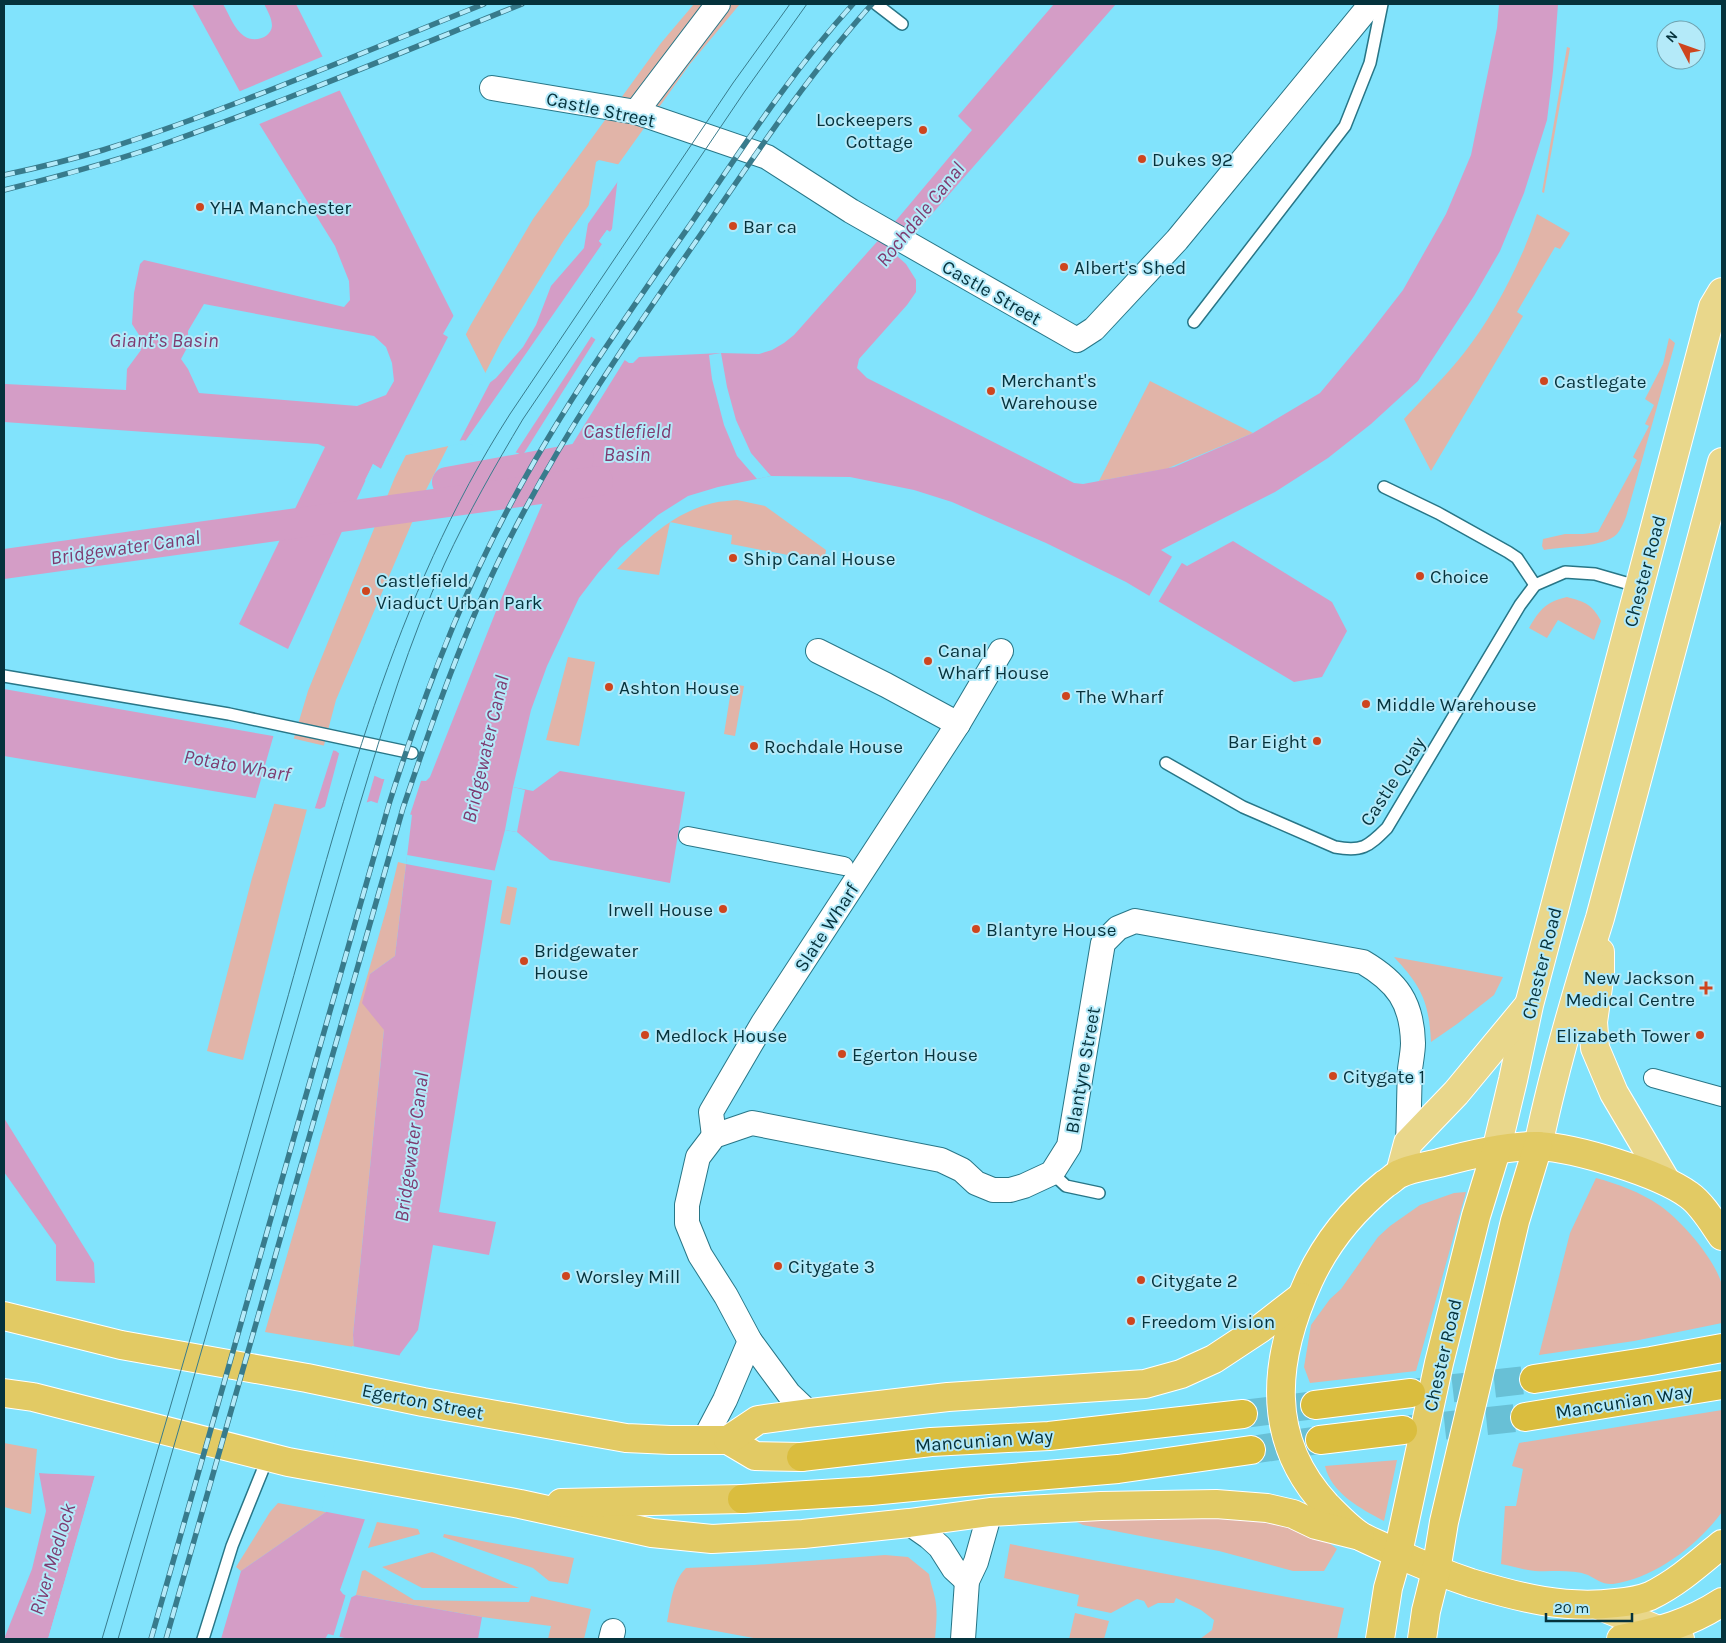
<svg xmlns="http://www.w3.org/2000/svg" width="1726" height="1643" font-family="Karla,sans-serif">
	<rect width="100%" height="100%" fill="#81e3fc"/>
	<g fill="#e1b4a8">
		<path d="M 694,4 L 740,4 L 690,64 L 564,240 L 501,342 L 426,490 L 336,700 L 286,888 L 243,1060 L 207,1051 L 252,878 L 308,691 L 395,477 L 470,326 L 533,219 L 661,43 Z"/>
		<path d="M 1567,47 L 1570,48 L 1544,193 L 1542,192 Z"/>
		<path d="M 1537,214 L 1570,233 L 1560,249 L 1555,247 L 1517,312 L 1523,316 L 1431,471 L 1404,419 C 1424,397 1446,376 1464,353 C 1494,315 1522,261 1537,214 Z"/>
		<path d="M 1669,338 L 1675,343 L 1626,517 C 1624,522 1621,529 1617,534 C 1603,548 1565,546 1544,550 L 1542,546 L 1543,539 L 1565,534 L 1583,534 L 1598,532 L 1637,460 L 1633,457 L 1649,426 L 1645,424 L 1654,405 L 1645,399 L 1663,364 Z"/>
		<path d="M 1150,381 L 1253,433 L 1166,469 L 1099,481 Z"/>
		<path d="M 737,500 L 765,506 L 826,550 L 824,562 L 731,544 L 732,535 L 670,522 L 659,575 L 617,569 C 644,541 674,512 713,503 C 721,501 729,501 737,500 Z"/>
		<path d="M 1567,597 C 1585,602 1592,604 1601,621 L 1594,640 L 1558,620 L 1547,638 L 1529,628 C 1540,609 1546,602 1567,597 Z"/>
		<path d="M 568,657 L 595,662 L 579,746 L 546,740 Z"/>
		<path d="M 732,684 L 744,686 L 735,736 L 724,734 Z"/>
		<path d="M 398,862 L 406,864 L 395,956 L 370,974 L 384,1030 L 353,1335 L 354,1347 L 265,1332 L 387,907 Z"/>
		<path d="M 507,886 L 517,888 L 510,925 L 500,923 Z"/>
		<path d="M 1394,957 L 1503,977 L 1494,995 L 1457,1024 L 1431,1042 C 1429,1001 1421,986 1394,957 Z"/>
		<path d="M 1596,1178 C 1618,1184 1640,1192 1659,1205 C 1681,1220 1715,1259 1722,1285 C 1725,1296 1722,1311 1722,1323 L 1634,1341 L 1539,1355 L 1570,1233 Z"/>
		<path d="M 1466,1192 L 1416,1371 L 1310,1383 L 1304,1367 L 1311,1325 L 1330,1299 L 1341,1289 L 1378,1237 L 1390,1226 L 1420,1205 L 1454,1193 Z"/>
		<path d="M 1722,1410 L 1722,1512 C 1698,1545 1655,1578 1613,1584 C 1603,1585 1596,1579 1588,1575 C 1571,1569 1553,1572 1535,1571 C 1524,1570 1512,1566 1501,1564 L 1505,1506 L 1516,1506 L 1523,1469 L 1512,1466 L 1519,1443 Z"/>
		<path d="M 4,1443 L 37,1449 L 31,1514 L 4,1507 Z"/>
		<path d="M 1397,1460 L 1384,1521 C 1361,1509 1331,1493 1325,1466 Z"/>
		<path d="M 278,1503 L 326,1512 L 241,1571 L 236,1567 L 270,1512 Z"/>
		<path d="M 1062,1515 L 1257,1517 L 1320,1536 L 1337,1549 L 1324,1571 L 1293,1571 L 1219,1551 L 1083,1525 Z"/>
		<path d="M 377,1522 L 418,1529 L 420,1534 L 368,1548 Z"/>
		<path d="M 444,1534 L 574,1558 L 568,1584 L 549,1581 L 533,1568 L 443,1537 Z"/>
		<path d="M 1010,1544 L 1344,1608 L 1337,1639 L 1231,1639 L 1226,1638 L 1222,1639 L 1200,1639 L 1212,1630 L 1214,1620 L 1201,1610 L 1176,1598 L 1174,1603 L 1158,1603 L 1148,1608 L 1144,1601 L 1137,1599 L 1111,1613 L 1077,1606 L 1079,1595 L 1004,1578 Z"/>
		<path d="M 432,1552 L 519,1588 L 422,1588 L 382,1567 Z"/>
		<path d="M 885,1555 L 908,1557 L 929,1574 C 930,1582 933,1589 935,1598 C 938,1612 936,1625 935,1639 L 759,1639 L 667,1622 C 671,1603 672,1582 686,1568 L 754,1565 Z"/>
		<path d="M 365,1570 L 414,1600 L 529,1602 L 531,1596 L 591,1609 L 584,1639 L 548,1639 L 551,1626 L 482,1617 L 356,1595 L 362,1571 Z"/>
		<path d="M 1075,1613 L 1109,1621 L 1104,1639 L 1069,1639 Z"/>
	</g>
	<g fill="#d49dc6" fill-rule="evenodd">
		<path d="M 192,4 L 223,4 C 229,14 234,29 244,36 C 254,43 271,38 272,26 C 272,18 267,10 264,4 L 296,4 L 488,384 L 496,378 L 523,347 L 536,325 L 551,286 L 584,248 L 598,162 L 619,167 L 612,229 L 610,232 L 607,230 L 599,241 L 602,244 L 589,335 L 629,363 L 633,363 L 639,357 L 721,353 L 759,354 L 772,350 L 784,343 L 794,335 L 899,217 L 972,130 L 958,116 L 1054,4 L 1116,4 L 896,255 L 906,264 L 916,280 L 916,292 L 907,305 L 859,359 L 857,368 L 867,378 L 1074,483 L 1083,484 L 1174,467 L 1253,433 L 1320,393 L 1365,339 L 1403,290 L 1446,214 L 1471,155 L 1497,28 L 1499,4 L 1558,4 L 1553,71 L 1547,120 L 1524,193 L 1500,251 L 1474,296 L 1418,381 L 1371,424 L 1328,458 L 1275,492 L 1161,550 L 1187,566 L 1233,541 L 1332,602 L 1347,631 L 1322,677 L 1294,682 L 1126,582 L 1046,543 L 952,502 L 914,490 L 850,477 L 771,476 L 718,487 L 688,496 L 658,515 L 620,548 L 598,573 L 579,598 L 547,666 L 531,710 L 513,787 L 533,791 L 560,771 L 685,792 L 670,883 L 550,860 L 517,832 L 505,830 L 492,881 L 439,1212 L 496,1222 L 489,1255 L 433,1245 L 418,1330 L 400,1354 L 365,1519 L 340,1590 L 343,1594 L 350,1598 L 356,1595 L 482,1617 L 478,1639 L 349,1639 L 328,1634 L 325,1639 L 221,1639 L 241,1571 L 326,1512 L 354,1347 L 353,1335 L 384,1030 L 362,1003 L 370,974 L 395,956 L 412,815 L 371,801 L 365,803 L 340,799 L 320,809 L 4,756 L 4,689 L 273,736 L 336,751 L 359,769 L 382,779 L 426,781 L 430,777 L 498,606 L 548,491 L 555,490 L 558,484 L 555,476 L 518,453 L 463,440 L 387,457 L 381,469 L 373,464 L 288,649 L 239,624 L 325,447 L 318,444 L 4,422 L 5,384 L 126,390 L 127,369 L 141,350 L 139,335 L 132,324 L 134,293 L 140,264 L 144,260 L 344,307 L 350,300 L 349,281 L 335,246 L 245,101 ZM 204,304 L 374,336 L 386,347 L 392,363 L 394,381 L 386,395 L 357,406 L 199,393 L 188,369 L 181,359 L 188,346 L 188,331 Z"/>
		<path d="M 4,1118 L 94,1263 L 95,1283 L 56,1281 L 56,1245 L 4,1172 Z"/>
		<path d="M 39,1473 L 95,1475 L 48,1639 L 4,1639 L 32,1569 L 46,1511 Z"/>
	</g>
	<g fill="#81e3fc">
		<path d="M 326,55 L 343,89 L 257,125 L 238,92 Z"/>
		<path d="M 599,160 L 621,165 L 621,177 L 585,228 L 596,162 Z"/>
		<path d="M 615,225 L 612,234 L 607,233 L 602,241 L 605,244 L 600,292 L 593,334 L 514,455 L 464,443 L 602,244 L 599,241 L 607,230 L 610,232 Z"/>
		<path d="M 454,315 L 456,315 L 489,380 L 493,377 L 458,444 L 388,459 L 382,471 L 374,468 L 367,482 L 365,480 L 373,464 L 381,469 L 386,458 L 448,337 L 443,334 Z"/>
		<path d="M 597,337 L 626,358 L 552,477 L 521,458 Z"/>
		<path d="M 721,353 L 727,387 L 736,420 L 751,453 L 771,476 L 757,479 L 737,456 L 724,425 L 712,379 L 709,355 Z"/>
		<path d="M 1173,555 L 1183,561 L 1157,604 L 1148,598 Z"/>
		<path d="M 274,734 L 334,748 L 314,811 L 255,800 Z"/>
		<path d="M 340,750 L 361,767 L 375,774 L 366,805 L 340,801 L 324,810 Z"/>
		<path d="M 385,777 L 422,778 L 409,818 L 409,816 L 377,805 Z"/>
		<path d="M 513,787 L 525,790 L 517,832 L 505,830 Z"/>
		<path d="M 407,855 L 497,871 L 495,881 L 406,864 Z"/>
		<path d="M 352,1346 L 402,1356 L 368,1520 L 322,1511 Z"/>
		<path d="M 39,1471 L 95,1473 L 97,1475 L 50,1639 L 48,1639 L 95,1476 L 39,1473 Z"/>
		<path d="M 346,1594 L 352,1595 L 339,1638 L 337,1638 L 333,1637 Z"/>
	</g>
	<g fill="none" stroke-linecap="round" stroke-linejoin="round">
		<g stroke="#d49dc6" stroke-width="30">
			<path d="M 447,482 L 579,458"/>
			<path d="M 4,564 L 598,481"/>
		</g>
		<g stroke="#68c0d6" stroke-width="28" stroke-dasharray="28 14" stroke-linecap="butt">
			<path d="M 1411,1393 L 1534,1379"/>
			<path d="M 1243,1414 L 1315,1405"/>
			<path d="M 1403,1430 L 1525,1417"/>
			<path d="M 1251,1450 L 1320,1440"/>
		</g>
		<defs>
			<g id="service">
				<path d="M 876,4 L 902,24"/>
				<path d="M 1194,322 L 1345,126 L 1370,63 L 1382,4"/>
				<path d="M 1384,487 L 1438,513 L 1508,552 L 1517,558 L 1535,585"/>
				<path d="M 4,676 L 229,714 L 412,753"/>
				<path d="M 1166,763 L 1243,807 L 1335,847 C 1362,852 1368,847 1387,828 L 1520,605 L 1535,585 L 1565,572 L 1595,574 L 1640,587"/>
				<path d="M 1052,1173 L 1066,1186 L 1099,1193"/>
				<path d="M 203,1639 L 232,1546 L 268,1457"/>
			</g>
			<g id="pedestrian">
				<path d="M 688,836 L 844,866"/>
				<path d="M 1653,1078 L 1722,1097"/>
			</g>
			<g id="minor">
				<path d="M 492,88 L 636,112 L 767,157 L 851,211 L 1077,340 L 1094,329 L 1177,240 L 1371,4"/>
				<path d="M 636,112 L 718,4"/>
				<path d="M 818,651 L 886,685 L 958,724"/>
				<path d="M 714,1136 L 711,1112 L 763,1023 L 958,724 L 1001,651"/>
				<path d="M 809,1413 L 789,1394 L 750,1341 L 726,1296 L 700,1255 L 687,1223 L 687,1205 L 698,1157 L 714,1136 L 752,1123 L 941,1160 L 962,1170 L 976,1183 L 993,1190 L 1010,1190 L 1024,1186 L 1052,1173 L 1069,1146 L 1103,943 L 1118,928 L 1135,921 L 1363,962 C 1397,982 1412,1002 1413,1043 C 1413,1051 1411,1061 1410,1069 C 1409,1094 1409,1119 1408,1143"/>
				<path d="M 704,1440 L 725,1400 L 750,1341"/>
				<path d="M 909,1523 L 929,1537 L 940,1547 L 954,1569 L 967,1581"/>
				<path d="M 611,1639 L 613,1631"/>
				<path d="M 963,1639 L 967,1581 L 976,1562 L 990,1512"/>
			</g>
			<g id="primary">
				<path d="M 1600,952 L 1600,973 L 1593,1022 L 1595,1048 L 1614,1093 L 1666,1181"/>
				<path d="M 1538,1146 C 1554,1069 1576,994 1600,918 L 1722,462"/>
				<path d="M 1496,1151 L 1513,1080 L 1529,1005 L 1713,307 L 1722,292"/>
				<path d="M 1400,1173 L 1408,1143 L 1456,1093 L 1528,1006"/>
				<path d="M 1598,1605 L 1680,1639"/>
			</g>
			<g id="trunk">
				<path d="M 1722,1236 C 1713,1223 1702,1204 1689,1195 C 1659,1173 1576,1148 1538,1146 C 1508,1145 1468,1155 1439,1163 C 1427,1166 1411,1168 1399,1174 C 1395,1176 1390,1181 1385,1184 C 1353,1210 1326,1243 1309,1280 C 1273,1359 1264,1439 1327,1506 C 1337,1516 1349,1529 1362,1537 C 1372,1542 1384,1547 1394,1552 C 1420,1564 1444,1574 1471,1583 C 1521,1598 1564,1609 1616,1603 C 1627,1602 1640,1600 1650,1596 C 1677,1583 1699,1563 1722,1544"/>
				<path d="M 4,1316 L 121,1345 L 307,1378 L 423,1402 L 626,1438 L 670,1440 L 728,1440 L 755,1456 L 801,1457"/>
				<path d="M 4,1393 L 33,1397 L 288,1462 L 520,1504 L 652,1533 L 712,1539 L 803,1534 L 909,1523 L 990,1512 L 1101,1506 L 1216,1504 L 1267,1508 L 1293,1514 L 1316,1525 L 1360,1536"/>
				<path d="M 728,1440 L 758,1420 L 809,1413 L 948,1397 L 1145,1384 L 1181,1374 L 1214,1359 L 1261,1328 L 1301,1297"/>
				<path d="M 561,1503 L 742,1499"/>
				<path d="M 1380,1639 L 1388,1588 L 1398,1553 L 1439,1363 L 1476,1216 L 1496,1151"/>
				<path d="M 1422,1639 L 1426,1611 L 1436,1571 L 1444,1522 L 1515,1221 L 1538,1146"/>
				<path d="M 1621,1639 C 1658,1632 1690,1623 1722,1602"/>
			</g>
			<g id="motorway">
				<path d="M 1534,1379 L 1651,1361 L 1722,1348"/>
				<path d="M 1315,1405 L 1411,1393"/>
				<path d="M 1525,1417 L 1722,1385"/>
				<path d="M 1320,1440 L 1403,1430"/>
				<path d="M 801,1457 L 931,1442 L 1049,1436 L 1243,1414"/>
				<path d="M 742,1499 L 871,1491 L 964,1482 L 1118,1469 L 1251,1450"/>
			</g>
		</defs>
		<use href="#service" stroke="#287687" stroke-width="14"/>
		<use href="#pedestrian" stroke="#287687" stroke-width="20"/>
		<use href="#minor" stroke="#287687" stroke-width="26"/>
		<use href="#primary" stroke="#fff" stroke-width="30"/>
		<use href="#trunk" stroke="#fff" stroke-width="30"/>
		<use href="#motorway" stroke="#fff" stroke-width="30"/>
		<use href="#service" stroke="#fff" stroke-width="11"/>
		<use href="#pedestrian" stroke="#fff" stroke-width="18"/>
		<use href="#minor" stroke="#fff" stroke-width="24"/>
		<use href="#primary" stroke="#e9d78b" stroke-width="28"/>
		<use href="#trunk" stroke="#e2ca64" stroke-width="28"/>
		<use href="#motorway" stroke="#dabd3e" stroke-width="28"/>
		<g stroke="#387b8c" stroke-width="1">
			<path d="M 102,1639 C 164,1431 224,1223 283,1014 C 341,809 393,596 510,414 L 733,83 L 790,4"/>
			<path d="M 118,1639 L 359,807 C 384,724 409,641 445,563 C 468,513 495,466 523,419 L 745,91 L 807,4"/>
		</g>
		<defs>
			<g id="rail">
				<path d="M 4,175 C 37,168 70,160 103,150 C 232,109 358,54 484,4"/>
				<path d="M 4,190 C 60,176 117,161 172,141 C 290,99 405,51 522,4"/>
				<path d="M 151,1639 L 389,804 C 421,703 458,603 508,509 C 561,409 627,315 692,222 C 743,147 792,71 853,4"/>
				<path d="M 166,1639 L 403,808 C 433,719 464,630 506,546 C 561,436 631,335 701,234 C 755,155 808,75 872,4"/>
			</g>
		</defs>
		<use href="#rail" stroke="#387b8c" stroke-width="5.5"/>
		<use href="#rail" stroke="#b4eaf9" stroke-width="4" stroke-dasharray="11" stroke-linecap="butt"/>
	</g>
	<g fill="#ce451e" stroke="#b4eaf9" stroke-width="2">
		<circle cx="923" cy="130" r="5"/>
		<circle cx="1142" cy="159" r="5"/>
		<circle cx="200" cy="207" r="5"/>
		<circle cx="733" cy="226" r="5"/>
		<circle cx="1064" cy="267" r="5"/>
		<circle cx="1544" cy="381" r="5"/>
		<circle cx="991" cy="391" r="5"/>
		<circle cx="733" cy="558" r="5"/>
		<circle cx="1420" cy="576" r="5"/>
		<circle cx="366" cy="591" r="5"/>
		<circle cx="928" cy="661" r="5"/>
		<circle cx="609" cy="687" r="5"/>
		<circle cx="1066" cy="696" r="5"/>
		<circle cx="1366" cy="704" r="5"/>
		<circle cx="1317" cy="741" r="5"/>
		<circle cx="754" cy="746" r="5"/>
		<circle cx="723" cy="909" r="5"/>
		<circle cx="976" cy="929" r="5"/>
		<circle cx="524" cy="961" r="5"/>
		<path d="M1703.5 980.5h5v5h5v5h-5v5h-5v-5h-5v-5h5z"/>
		<circle cx="645" cy="1035" r="5"/>
		<circle cx="1700" cy="1035" r="5"/>
		<circle cx="842" cy="1054" r="5"/>
		<circle cx="1333" cy="1076" r="5"/>
		<circle cx="778" cy="1266" r="5"/>
		<circle cx="566" cy="1276" r="5"/>
		<circle cx="1141" cy="1280" r="5"/>
		<circle cx="1131" cy="1321" r="5"/>
	</g>
	<g text-anchor="middle" stroke-width="4" stroke-linejoin="round" paint-order="stroke">
		<g font-size="19" fill="#05323c" stroke="#b4eaf9">
			<text transform="translate(601 109) rotate(12)" y="7">Castle Street</text>
			<text transform="translate(992 292) rotate(30)" y="7">Castle Street</text>
			<text transform="translate(1644 571) rotate(-75)" y="7">Chester Road</text>
			<text transform="translate(1392 781) rotate(-57)" y="7">Castle Quay</text>
			<text transform="translate(826 927) rotate(-57)" y="7">Slate Wharf</text>
			<text transform="translate(1541 963) rotate(-76)" y="7">Chester Road</text>
			<text transform="translate(1082 1070) rotate(-80)" y="7">Blantyre Street</text>
			<text transform="translate(1442 1355) rotate(-77)" y="7">Chester Road</text>
			<text transform="translate(423 1401) rotate(11)" y="7">Egerton Street</text>
			<text transform="translate(1624 1401) rotate(-9)" y="7">Mancunian Way</text>
			<text transform="translate(984 1440) rotate(-4)" y="7">Mancunian Way</text>
		</g>
		<g font-size="19" fill="#05323c" stroke="#b4eaf9" text-anchor="start">
			<text x="913" y="126" text-anchor="end">Lockeepers<tspan x="913" dy="22">Cottage</tspan></text>
			<text x="1152" y="166">Dukes 92</text>
			<text x="210" y="214">YHA Manchester</text>
			<text x="743" y="233">Bar ca</text>
			<text x="1074" y="274">Albert's Shed</text>
			<text x="1001" y="387">Merchant's<tspan x="1001" dy="22">Warehouse</tspan></text>
			<text x="1554" y="388">Castlegate</text>
			<text x="743" y="565">Ship Canal House</text>
			<text x="1430" y="583">Choice</text>
			<text x="376" y="587">Castlefield<tspan x="376" dy="22">Viaduct Urban Park</tspan></text>
			<text x="938" y="657">Canal<tspan x="938" dy="22">Wharf House</tspan></text>
			<text x="619" y="694">Ashton House</text>
			<text x="1076" y="703">The Wharf</text>
			<text x="1376" y="711">Middle Warehouse</text>
			<text x="1307" y="748" text-anchor="end">Bar Eight</text>
			<text x="764" y="753">Rochdale House</text>
			<text x="713" y="916" text-anchor="end">Irwell House</text>
			<text x="986" y="936">Blantyre House</text>
			<text x="534" y="957">Bridgewater<tspan x="534" dy="22">House</tspan></text>
			<text x="1695" y="984" text-anchor="end">New Jackson<tspan x="1695" dy="22">Medical Centre</tspan></text>
			<text x="655" y="1042">Medlock House</text>
			<text x="1690" y="1042" text-anchor="end">Elizabeth Tower</text>
			<text x="852" y="1061">Egerton House</text>
			<text x="1343" y="1083">Citygate 1</text>
			<text x="788" y="1273">Citygate 3</text>
			<text x="576" y="1283">Worsley Mill</text>
			<text x="1151" y="1287">Citygate 2</text>
			<text x="1141" y="1328">Freedom Vision</text>
		</g>
		<g font-size="20" font-style="italic" fill="#7e3b70" stroke="#b4eaf9">
			<text transform="translate(920 214) rotate(-51)" y="7">Rochdale Canal</text>
			<text x="164" y="347">Giant’s Basin</text>
			<text x="627" y="438">Castlefield<tspan x="627" dy="23">Basin</tspan></text>
			<text transform="translate(125 547) rotate(-8)" y="7">Bridgewater Canal</text>
			<text transform="translate(485 749) rotate(-77)" y="7">Bridgewater Canal</text>
			<text transform="translate(237 765) rotate(10)" y="7">Potato Wharf</text>
			<text transform="translate(411 1147) rotate(-82)" y="7">Bridgewater Canal</text>
			<text transform="translate(52 1559) rotate(-73)" y="7">River Medlock</text>
		</g>
	</g>
	<rect width="1726" height="1643" fill="none" stroke="#05323c" stroke-width="10"/>
	<g transform="translate(1681 45) rotate(311)"><circle r="24" fill="#b4eaf9" stroke="#6ea0ad"/>
	<path d="M0-4L9 19L0 12L-9 19Z" fill="#ce451e"/>
	<text y="-8" font-size="14" font-weight="bold" text-anchor="middle" fill="#05323c">N</text>
	</g>
	<path d="M1546 1613v8h86v-8" fill="none" stroke="#05323c" stroke-width="2.5"/>
	<text x="1554" y="1613" font-size="15" fill="#05323c" stroke="#b4eaf9" stroke-width="4" paint-order="stroke">20 m</text>
</svg>
